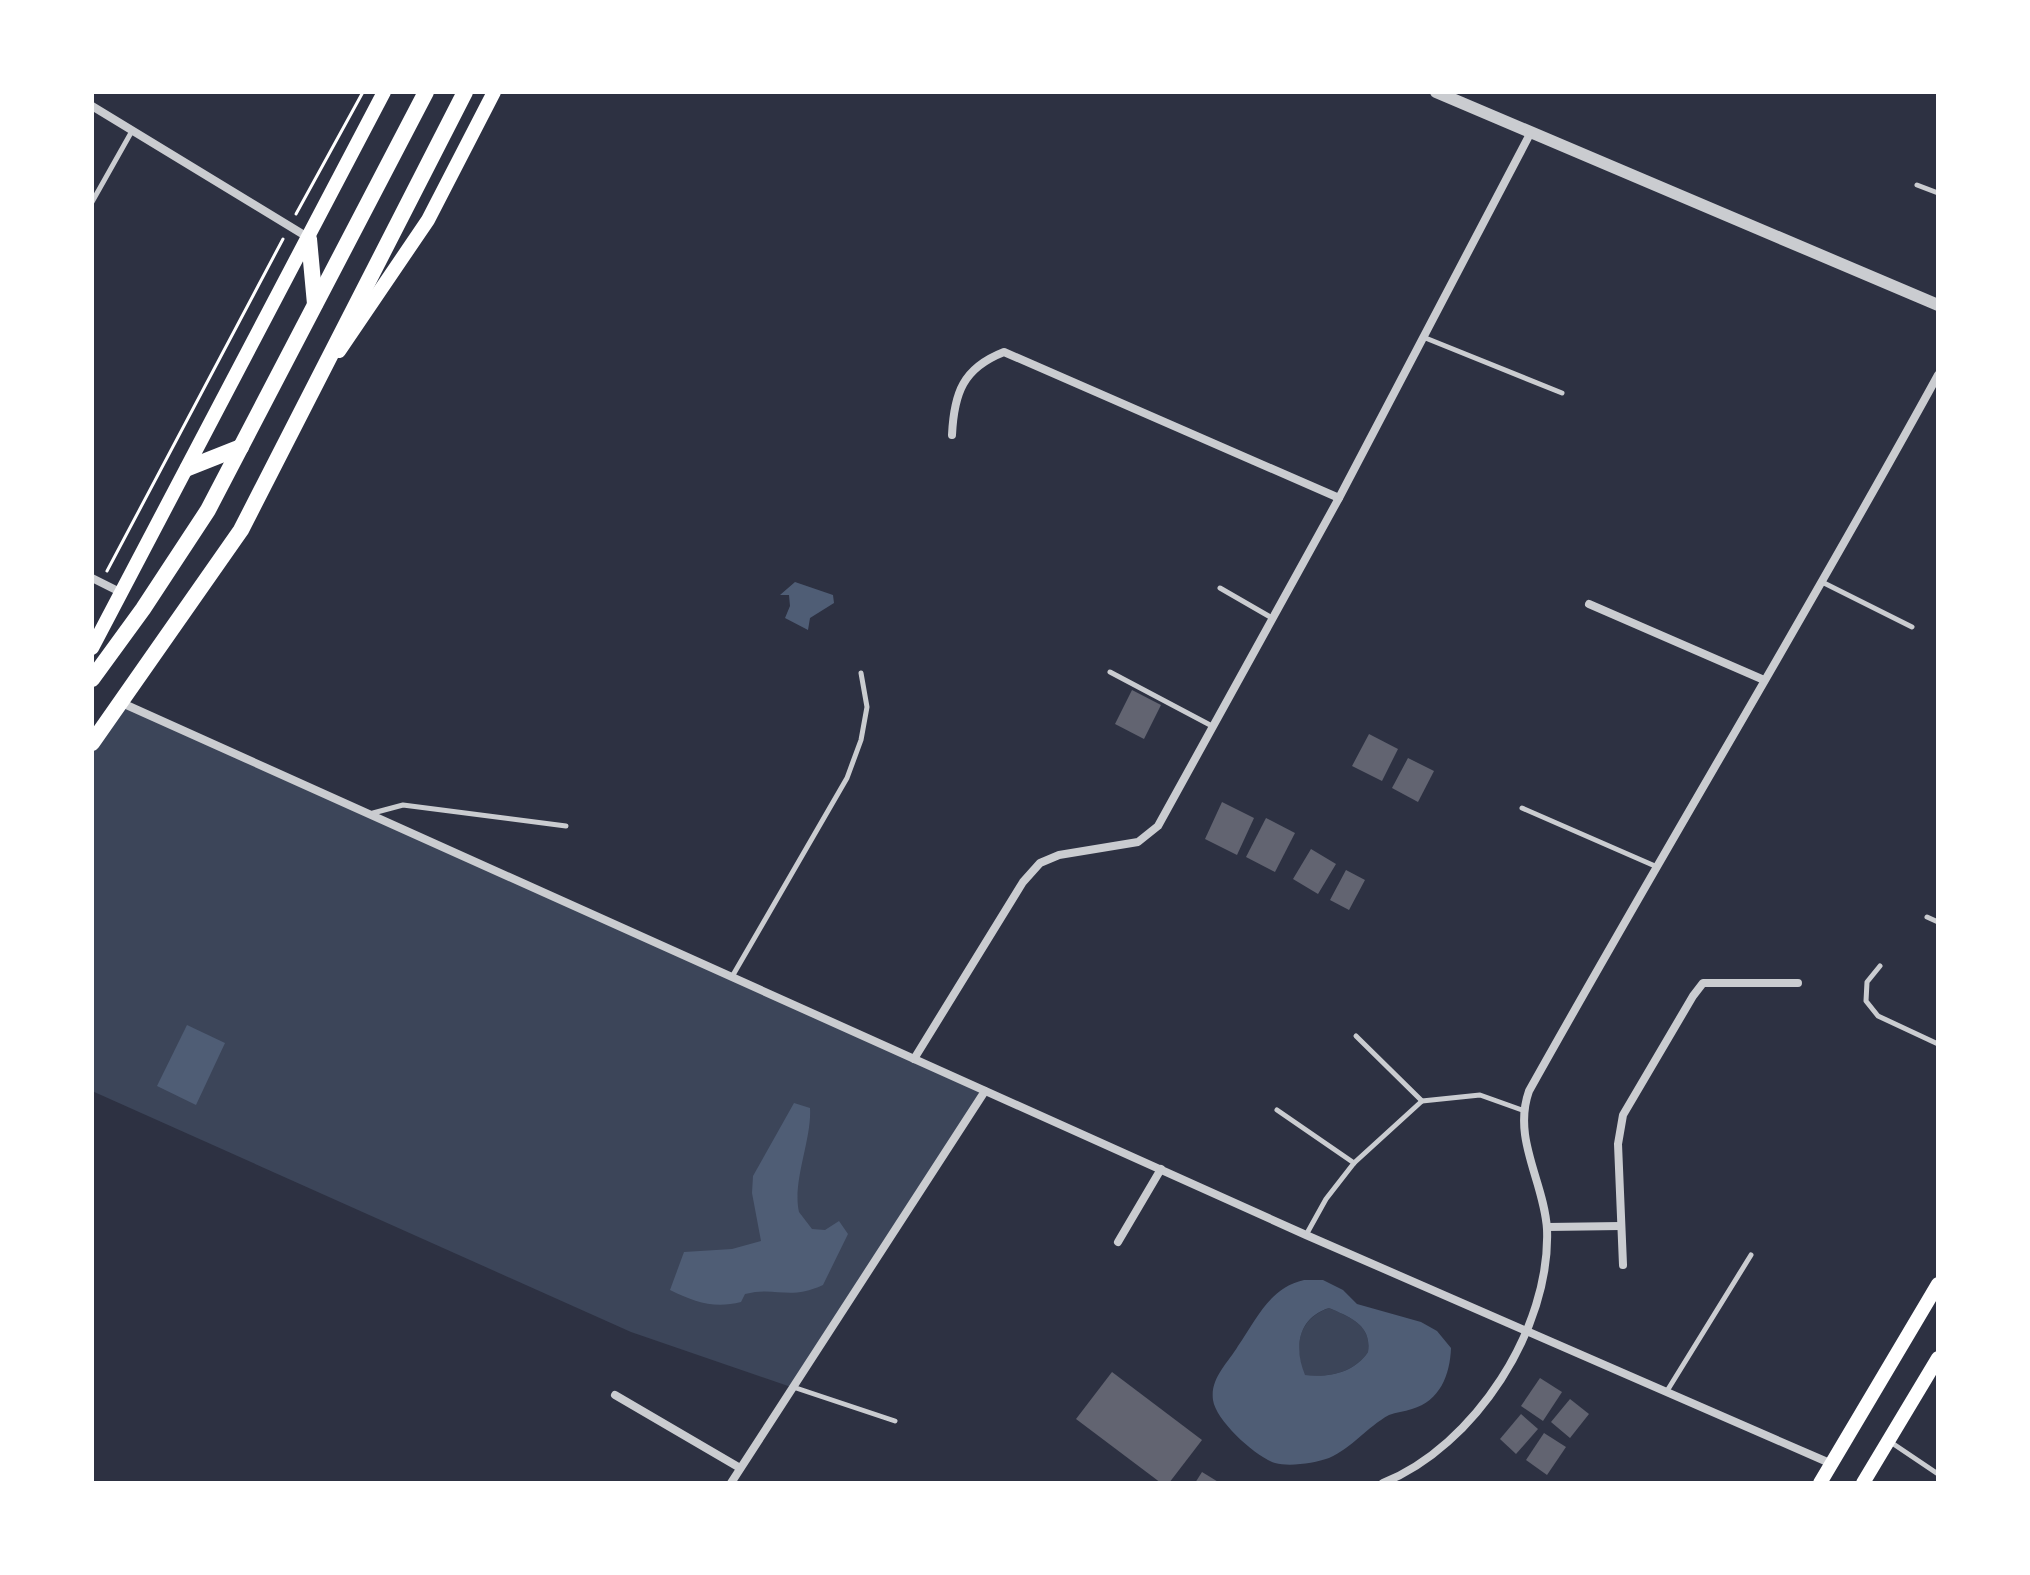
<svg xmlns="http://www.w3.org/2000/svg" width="2030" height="1575" font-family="'Asap Condensed',sans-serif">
	<rect width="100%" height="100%" fill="#2d3142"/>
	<g fill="#3c4559">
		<path d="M 122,703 L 985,1091 L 791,1387 L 631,1332 L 92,1091 L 92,743 Z"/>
		<path d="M 1329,1308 C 1350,1317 1372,1325 1368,1352 C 1354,1373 1328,1378 1304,1375 C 1294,1348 1297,1319 1329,1308 Z"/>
	</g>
	<g fill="#4f5d75" fill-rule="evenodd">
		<path d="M 795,582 L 833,595 L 834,603 L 810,618 L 808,630 L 785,618 L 790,606 L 789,595 L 780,595 Z"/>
		<path d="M 187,1025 L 225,1043 L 196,1105 L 157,1086 Z"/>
		<path d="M 794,1103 L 810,1108 C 812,1139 792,1182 799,1212 L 812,1229 L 825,1230 L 839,1221 L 848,1234 L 823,1285 C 788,1301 777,1286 745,1294 L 741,1302 C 714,1309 695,1302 670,1290 L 684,1252 L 732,1249 L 761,1241 L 752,1193 L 753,1176 Z"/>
		<path d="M 1304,1280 L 1323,1280 L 1343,1290 L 1357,1304 L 1421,1322 L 1437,1331 L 1451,1348 C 1450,1375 1440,1401 1412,1409 C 1404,1412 1396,1412 1389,1415 C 1367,1427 1352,1448 1329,1458 C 1315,1463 1290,1467 1275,1463 C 1256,1457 1216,1421 1213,1400 C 1210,1378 1228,1363 1238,1346 C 1257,1319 1269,1288 1304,1280 ZM 1329,1308 C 1350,1317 1372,1325 1368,1352 C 1354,1373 1328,1378 1305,1375 C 1294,1349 1297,1318 1329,1308 Z"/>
	</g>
	<g fill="#626471">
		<path d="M 1132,690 L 1161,705 L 1144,739 L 1115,724 Z"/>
		<path d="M 1369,734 L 1398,749 L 1382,781 L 1352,766 Z"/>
		<path d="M 1408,758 L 1434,771 L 1418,802 L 1392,788 Z"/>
		<path d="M 1222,802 L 1254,818 L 1237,855 L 1205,839 Z"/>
		<path d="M 1266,818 L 1295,833 L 1275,872 L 1246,857 Z"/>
		<path d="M 1311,849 L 1336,864 L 1318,894 L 1293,879 Z"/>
		<path d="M 1346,870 L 1365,880 L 1349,910 L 1330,900 Z"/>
		<path d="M 1112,1372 L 1202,1440 L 1169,1483 L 1161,1483 L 1076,1419 Z"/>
		<path d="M 1540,1378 L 1562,1392 L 1543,1421 L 1521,1406 Z"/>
		<path d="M 1570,1399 L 1589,1414 L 1570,1438 L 1551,1422 Z"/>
		<path d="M 1521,1414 L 1538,1429 L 1516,1454 L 1500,1439 Z"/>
		<path d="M 1544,1433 L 1566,1447 L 1547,1475 L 1526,1460 Z"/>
		<path d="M 1202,1472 L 1220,1483 L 1195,1483 Z"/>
	</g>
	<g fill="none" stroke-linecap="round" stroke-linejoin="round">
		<g stroke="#fff" stroke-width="3">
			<path d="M 296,214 L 363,92"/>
			<path d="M 107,571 L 283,239"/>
		</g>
		<g stroke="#caccd0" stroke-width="5">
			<path d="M 1917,185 L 1938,193"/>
			<path d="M 92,202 L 132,131"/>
			<path d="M 1423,337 L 1562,393"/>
			<path d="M 1824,583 L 1912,627"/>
			<path d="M 1220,588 L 1272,618"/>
			<path d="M 1110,672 L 1212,726"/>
			<path d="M 1522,808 L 1655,866"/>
			<path d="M 373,813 L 403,805 L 566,826"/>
			<path d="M 1927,917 L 1938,922"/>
			<path d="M 1880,966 L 1867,982 L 1866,1001 L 1878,1016 L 1938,1044"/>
			<path d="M 733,975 L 847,778 L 861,740 L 867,707 L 861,673"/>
			<path d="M 1356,1036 L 1422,1101"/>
			<path d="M 1277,1110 L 1354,1163"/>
			<path d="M 1306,1235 L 1326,1199 L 1354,1163 L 1422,1101 L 1480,1095 L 1522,1110"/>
			<path d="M 793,1387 L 895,1421"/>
			<path d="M 1667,1391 L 1751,1255"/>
			<path d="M 1889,1441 L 1938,1474"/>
		</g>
		<g stroke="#caccd0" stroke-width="8">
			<path d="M 92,106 L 309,238"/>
			<path d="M 952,435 C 954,393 963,368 1004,352 L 1339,498"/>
			<path d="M 92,578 L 120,592"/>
			<path d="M 1589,604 L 1764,680"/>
			<path d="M 122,703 L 1306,1235 L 1832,1464"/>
			<path d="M 914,1059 L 1023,882 L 1040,863 L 1059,855 L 1138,842 L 1158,826 L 1339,498 L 1531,132"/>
			<path d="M 1547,1227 L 1621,1226"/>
			<path d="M 1118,1242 L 1161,1169"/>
			<path d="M 1623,1265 L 1618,1144 L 1623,1115 L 1693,996 L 1703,983 L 1798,983"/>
			<path d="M 615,1395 L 740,1468"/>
			<path d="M 731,1483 L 985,1091"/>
			<path d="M 1383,1483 C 1475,1446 1551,1328 1547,1229 C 1544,1181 1512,1139 1529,1091 C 1663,851 1806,616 1938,375"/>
		</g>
		<path stroke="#caccd0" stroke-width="12" d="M 1436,92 L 1938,305"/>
		<g stroke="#fff" stroke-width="14">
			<path d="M 339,351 L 428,220 L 494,92"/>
			<path d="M 92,648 L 384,92"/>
			<path d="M 1820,1483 L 1938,1284"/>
			<path d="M 1863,1483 L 1938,1358"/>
		</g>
		<g stroke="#fff" stroke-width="16">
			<path d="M 309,239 L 315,304"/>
			<path d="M 188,468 L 241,447"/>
			<path d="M 92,679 L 143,609 L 208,510 L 426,92"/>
			<path d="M 92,743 L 241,530 L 465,92"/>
		</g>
	</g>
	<rect width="2030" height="1575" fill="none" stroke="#ffffff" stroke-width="188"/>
</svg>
